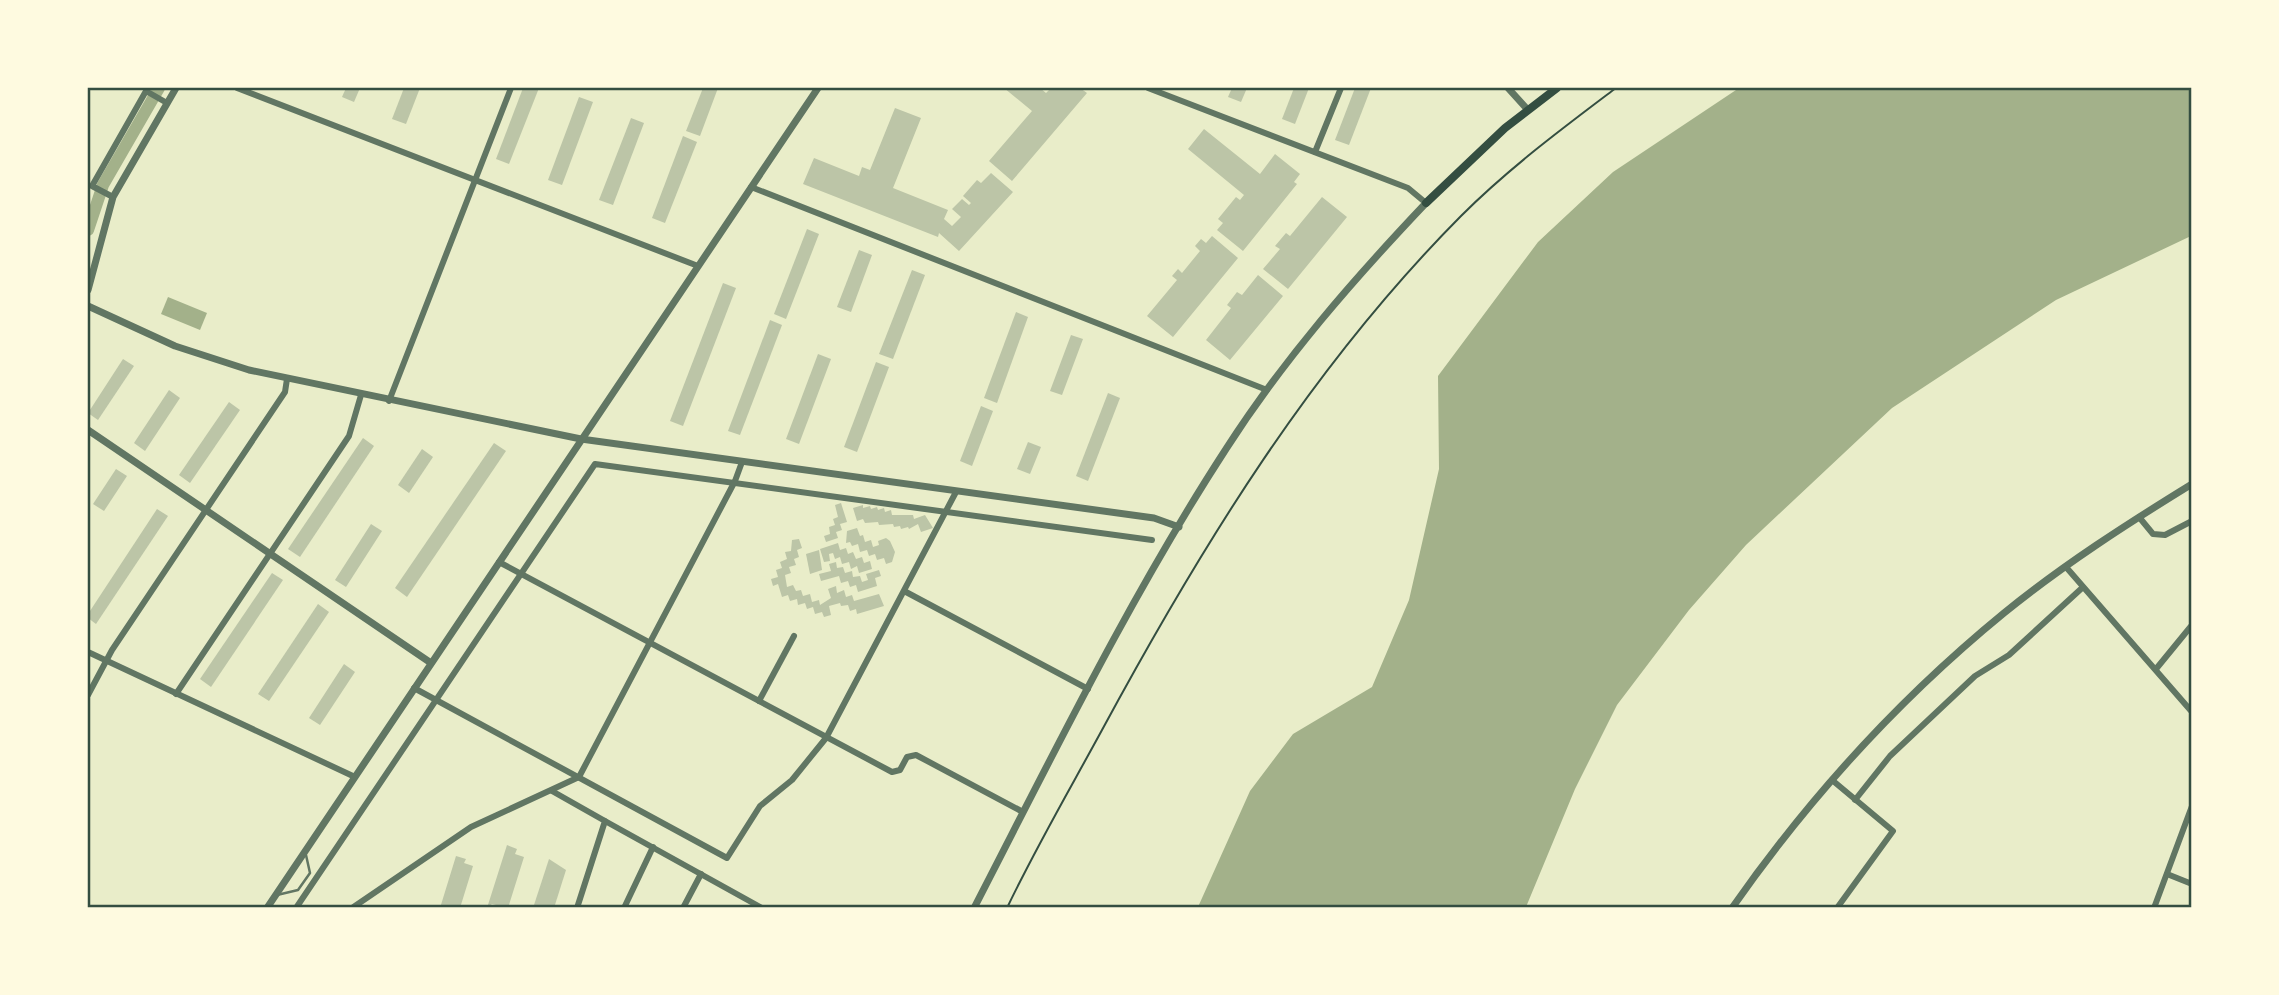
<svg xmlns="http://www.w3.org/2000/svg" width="2279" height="995" font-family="Cabin,sans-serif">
	<rect width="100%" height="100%" fill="#e9edc9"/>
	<g fill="#a3b18a">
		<path d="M 1739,88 L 2191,88 L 2191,236 L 2056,300 L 1892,408 L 1746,545 L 1689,610 L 1617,705 L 1575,789 L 1526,907 L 1198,907 L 1250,791 L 1293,734 L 1372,687 L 1409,600 L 1439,469 L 1438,376 L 1538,242 L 1613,172 Z"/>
		<path d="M 168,297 L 207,313 L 200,330 L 161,314 Z"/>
	</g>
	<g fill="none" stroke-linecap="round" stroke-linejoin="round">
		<path stroke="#a3b18a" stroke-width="12" d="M 88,230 L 103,185 L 159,88"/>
	</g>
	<g fill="#bcc5a7">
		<path d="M 346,88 L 360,88 L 354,102 L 342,97 Z"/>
		<path d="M 404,88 L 420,88 L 406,124 L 392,119 Z"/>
		<path d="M 523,88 L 539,88 L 509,164 L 496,159 Z"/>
		<path d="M 703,88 L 718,88 L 700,136 L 686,131 Z"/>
		<path d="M 1004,88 L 1040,88 L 1046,93 L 1051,88 L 1080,88 L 1087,93 L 1012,181 L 989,161 L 1032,111 Z"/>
		<path d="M 1232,88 L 1247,88 L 1241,102 L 1228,97 Z"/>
		<path d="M 1294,88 L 1309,88 L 1295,124 L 1282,119 Z"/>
		<path d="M 1355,88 L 1371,88 L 1349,145 L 1335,140 Z"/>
		<path d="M 579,97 L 593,102 L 562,185 L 548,180 Z"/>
		<path d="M 895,108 L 921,118 L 893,188 L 948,210 L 944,219 L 952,226 L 961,217 L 952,209 L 962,199 L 969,205 L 971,203 L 963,196 L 977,180 L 981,183 L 991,173 L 1013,192 L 959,251 L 939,233 L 938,237 L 803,184 L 814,158 L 859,176 L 862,167 L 870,170 Z"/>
		<path d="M 631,118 L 644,123 L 613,205 L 599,200 Z"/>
		<path d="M 1204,129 L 1260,174 L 1275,154 L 1300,174 L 1294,182 L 1297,184 L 1243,251 L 1217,230 L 1223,223 L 1218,219 L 1236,197 L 1240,200 L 1244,195 L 1188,149 Z"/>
		<path d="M 683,136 L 697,142 L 665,223 L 652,218 Z"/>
		<path d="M 1322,197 L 1347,217 L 1288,289 L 1263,269 L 1280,249 L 1275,246 L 1286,233 L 1290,236 Z"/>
		<path d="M 807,229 L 819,234 L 786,319 L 774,314 Z"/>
		<path d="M 1212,236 L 1238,258 L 1173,337 L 1147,316 L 1177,280 L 1172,276 L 1178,269 L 1182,273 L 1200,251 L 1195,246 L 1201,239 L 1206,243 Z"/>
		<path d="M 859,250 L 872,255 L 851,312 L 837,307 Z"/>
		<path d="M 912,270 L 925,275 L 893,359 L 879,354 Z"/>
		<path d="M 1258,275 L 1283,296 L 1230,360 L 1206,340 L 1231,308 L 1227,305 L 1237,292 L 1242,295 Z"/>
		<path d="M 723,283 L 736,288 L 683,426 L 670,421 Z"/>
		<path d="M 1016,312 L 1028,317 L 997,403 L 984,398 Z"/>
		<path d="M 770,320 L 782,325 L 740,435 L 728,431 Z"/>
		<path d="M 1071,335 L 1083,339 L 1062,395 L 1050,391 Z"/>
		<path d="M 818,354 L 831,359 L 799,444 L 786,439 Z"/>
		<path d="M 123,359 L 134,366 L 98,420 L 88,413 Z"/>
		<path d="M 876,362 L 889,367 L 857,452 L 844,447 Z"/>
		<path d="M 169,390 L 180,398 L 145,451 L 134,443 Z"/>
		<path d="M 1108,393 L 1120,398 L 1088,481 L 1076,476 Z"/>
		<path d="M 229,402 L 240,410 L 190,483 L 179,475 Z"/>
		<path d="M 981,406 L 993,411 L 972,466 L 960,461 Z"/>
		<path d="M 363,438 L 374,446 L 300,557 L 288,549 Z"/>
		<path d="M 1028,442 L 1041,447 L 1030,474 L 1017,469 Z"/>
		<path d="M 494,443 L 506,451 L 407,597 L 395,588 Z"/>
		<path d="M 422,449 L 433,457 L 409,493 L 398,485 Z"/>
		<path d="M 116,469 L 127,476 L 104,511 L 93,504 Z"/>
		<path d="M 841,503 L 847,522 L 840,524 L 842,530 L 836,532 L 838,538 L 826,542 L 824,536 L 830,534 L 829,527 L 835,525 L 833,519 L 838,517 L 835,505 Z"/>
		<path d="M 863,505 L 863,508 L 870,506 L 871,509 L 877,507 L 878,510 L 884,508 L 885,512 L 891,510 L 892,515 L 913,515 L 914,519 L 925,515 L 933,528 L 921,532 L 918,524 L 909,529 L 908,527 L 901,529 L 900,526 L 894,527 L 893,524 L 879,525 L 878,522 L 865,523 L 863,519 L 857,521 L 853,508 Z"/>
		<path d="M 157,509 L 168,516 L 96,624 L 88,618 L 88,614 Z"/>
		<path d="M 371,524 L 382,531 L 346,587 L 335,580 Z"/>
		<path d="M 857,528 L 860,536 L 863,535 L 865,542 L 871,540 L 873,547 L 879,545 L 878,541 L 886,538 L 890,541 L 895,552 L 892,562 L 886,564 L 884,558 L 877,560 L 875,554 L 869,556 L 867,550 L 860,552 L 858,544 L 852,546 L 850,542 L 846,543 L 847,531 Z"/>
		<path d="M 799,539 L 802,548 L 797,550 L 799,557 L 794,559 L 796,565 L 789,567 L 791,573 L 785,575 L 787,587 L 793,585 L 796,591 L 801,590 L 803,596 L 810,594 L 812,602 L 819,600 L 820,605 L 831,598 L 828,589 L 836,586 L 837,593 L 844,590 L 846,597 L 852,595 L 854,601 L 879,594 L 884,606 L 857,614 L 856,609 L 850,611 L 848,605 L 841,606 L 840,603 L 829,606 L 831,615 L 824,617 L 822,612 L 815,614 L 813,607 L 807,609 L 805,603 L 798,605 L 797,599 L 790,601 L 788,595 L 782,597 L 778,584 L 773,586 L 771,579 L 778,577 L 776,570 L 782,568 L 780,562 L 787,559 L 785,552 L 791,551 L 792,540 Z"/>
		<path d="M 838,543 L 840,550 L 846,548 L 848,554 L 853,552 L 856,559 L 862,557 L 864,563 L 870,561 L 872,569 L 859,573 L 857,566 L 851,569 L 849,562 L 842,564 L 840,557 L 835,559 L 833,553 L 829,554 L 830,561 L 824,562 L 820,549 Z"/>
		<path d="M 819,550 L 822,570 L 810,574 L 806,554 Z"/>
		<path d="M 836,562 L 837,568 L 843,567 L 845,573 L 852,571 L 853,577 L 860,576 L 862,582 L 868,580 L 866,574 L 879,570 L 881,576 L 875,578 L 877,586 L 858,592 L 856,585 L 850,587 L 848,581 L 841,583 L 839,576 L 821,581 L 819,574 L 831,571 L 829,564 Z"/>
		<path d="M 272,573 L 283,580 L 211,687 L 200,679 Z"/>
		<path d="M 318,604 L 329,612 L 269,701 L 258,694 Z"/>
		<path d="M 344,664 L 355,672 L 320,725 L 309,718 Z"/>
		<path d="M 507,845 L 517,849 L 515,854 L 524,857 L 508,908 L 492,904 L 487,908 Z"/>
		<path d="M 456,856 L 466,859 L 464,863 L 473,866 L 460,908 L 440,908 Z"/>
		<path d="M 549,859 L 566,870 L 554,908 L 533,908 Z"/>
	</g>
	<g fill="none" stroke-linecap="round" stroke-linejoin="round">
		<path stroke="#344e41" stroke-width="2" d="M 1007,908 C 1036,847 1070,789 1102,730 C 1202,545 1312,366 1461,216 C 1509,168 1563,128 1616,88"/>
		<path stroke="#617663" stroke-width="2.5" d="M 277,895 L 298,890 L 310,873 L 306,855"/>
		<g stroke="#617663" stroke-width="6">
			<path d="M 237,88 L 698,266"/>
			<path d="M 1148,88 L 1408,188 L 1426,203"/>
			<path d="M 1315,152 L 1341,88"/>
			<path d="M 751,187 L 1267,390"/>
			<path d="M 113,197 L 92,186 L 146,91 L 167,103"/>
			<path d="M 389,401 L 511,88"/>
			<path d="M 2139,517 L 2153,534 L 2165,535 L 2192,521"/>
			<path d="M 499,562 L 892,772 L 900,770 L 907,757 L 916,755 L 1023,812"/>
			<path d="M 2066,567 L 2192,712"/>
			<path d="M 906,592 L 1088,689"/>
			<path d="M 88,652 L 355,777"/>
			<path d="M 2156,669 L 2192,625"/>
			<path d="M 414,688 L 727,858 L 760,806 L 792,780 L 826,738 L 956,492"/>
			<path d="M 176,694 L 349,436 L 361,395"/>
			<path d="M 88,695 L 112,650 L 285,392 L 287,379"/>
			<path d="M 759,701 L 794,636"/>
			<path d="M 1832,780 L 1893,831 L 1837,908"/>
			<path d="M 552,791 L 605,821 L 577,908"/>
			<path d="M 1855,800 L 1890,756 L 1975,676 L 2009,655 L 2082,588"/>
			<path d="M 605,821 L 762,908"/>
			<path d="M 2167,874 L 2192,884"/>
			<path d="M 296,908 L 595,464 L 1152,540"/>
			<path d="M 352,908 L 471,827 L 579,777 L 735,481 L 742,462"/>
			<path d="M 624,908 L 653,847"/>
			<path d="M 683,908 L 701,874"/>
			<path d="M 2154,908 L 2192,806"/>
		</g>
		<g stroke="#617663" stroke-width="7">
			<path d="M 1508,88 L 1527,109"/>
			<path d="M 88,290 L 113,197 L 176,88"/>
			<path d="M 88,306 L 175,346 L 249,370 L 581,439 L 1154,518 L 1179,527"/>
			<path d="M 88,430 L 431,663"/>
			<path d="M 267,908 L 818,88"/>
			<path d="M 974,908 C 1054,753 1131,595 1226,449 C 1284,359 1353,280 1426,203"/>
			<path d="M 1732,908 C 1809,798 1900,698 2004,613 C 2063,565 2127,524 2192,484"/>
		</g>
		<path stroke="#344e41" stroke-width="8" d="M 1426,203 L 1505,128 L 1557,88"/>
	</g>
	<rect width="2279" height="995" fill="none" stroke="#fefae0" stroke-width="178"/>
	<rect x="89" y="89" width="2101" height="817" fill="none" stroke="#344e41" stroke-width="2.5"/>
</svg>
